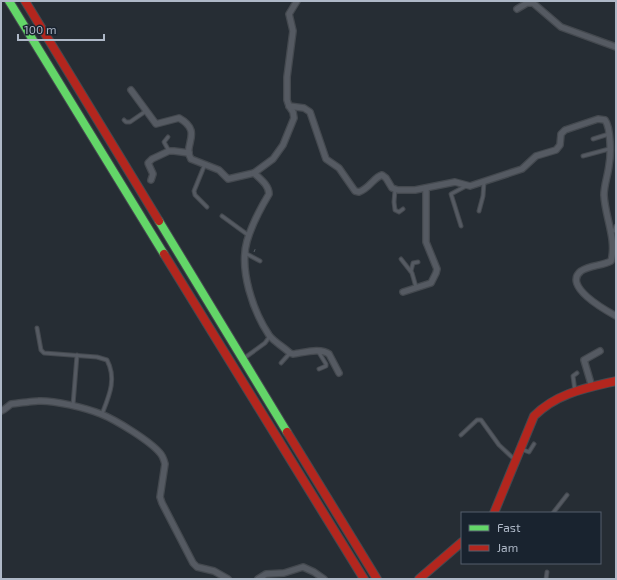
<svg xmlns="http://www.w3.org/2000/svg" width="617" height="580" font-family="'Exo 2',sans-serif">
	<rect width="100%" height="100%" fill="#262d34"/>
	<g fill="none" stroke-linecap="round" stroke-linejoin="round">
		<defs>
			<g id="lane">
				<path d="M 124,120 L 126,122 L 130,122 L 146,111"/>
				<path d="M 168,137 L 164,142 L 169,151"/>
				<path d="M 593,139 L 609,134"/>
				<path d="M 583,156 L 609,149"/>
				<path d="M 205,164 L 194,191 L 195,195 L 207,207"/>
				<path d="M 395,190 L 394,202 L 395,210 L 399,212 L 403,209"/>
				<path d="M 479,211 L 483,196 L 484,182"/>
				<path d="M 222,216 L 248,235"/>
				<path d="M 461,226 L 451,194 L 466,186"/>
				<path d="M 614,231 L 616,226"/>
				<path d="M 245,253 L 260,261"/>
				<path d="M 401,259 L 412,273 L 416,287"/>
				<path d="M 411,271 L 413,263 L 418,262"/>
				<path d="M 37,328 L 41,350 L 44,353 L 97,357 L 107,360 C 117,379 109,396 102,414"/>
				<path d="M 318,351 L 326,364 L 326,366 L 319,369"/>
				<path d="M 243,359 L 265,343 L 270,336"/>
				<path d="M 281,363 L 290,353"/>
				<path d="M 575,391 L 573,376 L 577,373"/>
				<path d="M 73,405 L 77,355"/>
				<path d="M 461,435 L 477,420 L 481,420 L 499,445 L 514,459"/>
				<path d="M 521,449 L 529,452 L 534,444"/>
				<path d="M 553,513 L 567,495"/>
				<path d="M 546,579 L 547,572"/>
			</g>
			<g id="street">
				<path d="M 517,9 L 527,3 L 533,3 L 561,27 L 616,47"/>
				<path d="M 131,90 L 156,124 L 179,118 C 204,132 182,145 191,159 L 219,170 L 228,179 L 254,173 L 273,159 L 283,145 L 294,118 L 293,112 L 289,106 L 287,100 L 287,77 L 293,31 L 289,14 L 297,1"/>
				<path d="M 289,106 L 304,108 L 310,112 L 326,159 L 339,168 L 355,191 L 359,192 C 370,188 374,177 382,175 L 386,178 L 392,188 L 398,190 L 415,190 L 455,182 L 470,186 L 522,169 L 536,156 L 556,150 L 560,145 L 561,134 L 565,130 L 598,119 L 605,120 C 611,128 611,155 609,165 C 608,175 604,185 604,195 C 605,217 617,240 611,261 C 602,266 590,265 581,271 C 562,286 605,310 616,316"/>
				<path d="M 254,173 C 260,179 269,185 269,194 C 260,209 252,224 247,241 C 239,270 253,311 269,335 C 274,342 284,347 290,353 L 293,354 C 303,353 320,347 329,354 L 339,373"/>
				<path d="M 151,180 L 153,174 L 148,163 L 152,159 L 169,151 L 174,151 L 189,153"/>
				<path d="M 403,292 L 431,283 L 436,273 L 437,269 L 426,242 L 426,188"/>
				<path d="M 592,387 L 584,360 L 600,351"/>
				<path d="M 1,411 C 6,409 7,407 11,404 C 12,404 35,401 38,401 C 54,400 86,408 101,414 C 116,420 150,441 160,453 C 163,456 164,460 165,464 L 160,497 L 162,503 L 193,563 L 197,567 L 214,571 L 228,579"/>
				<path d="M 258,579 L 266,574 L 284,573 L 303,567 L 314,572 L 324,579"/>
			</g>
			<g id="fast">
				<path d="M 9,1 L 164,254"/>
				<path d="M 159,221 L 287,432"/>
			</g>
			<g id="jam">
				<path d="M 25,1 L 159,221"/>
				<path d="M 164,254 L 364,579"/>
				<path d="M 287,432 L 377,579"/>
				<path d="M 494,513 L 534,416 C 557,393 586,388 616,381"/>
				<path d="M 419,579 L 462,542"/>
			</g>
		</defs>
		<use href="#lane" stroke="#44494f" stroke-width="5"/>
		<use href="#street" stroke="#44494f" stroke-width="8"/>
		<use href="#fast" stroke="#44494f" stroke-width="10"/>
		<use href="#jam" stroke="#44494f" stroke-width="10"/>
		<path stroke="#585f66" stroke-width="1" stroke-dasharray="3 3" stroke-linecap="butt" d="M 254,252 L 256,247"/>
		<use href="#lane" stroke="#555a62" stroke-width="3"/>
		<use href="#street" stroke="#555a62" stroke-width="5.5"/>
		<use href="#fast" stroke="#63d668" stroke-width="8"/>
		<use href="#jam" stroke="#b3261e" stroke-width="8"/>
	</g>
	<rect width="617" height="580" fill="none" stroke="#aeb8c7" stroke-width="4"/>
	<rect x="461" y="512" width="140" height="52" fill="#19232f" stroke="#555f6c"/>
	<rect x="469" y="525" width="20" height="6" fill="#63d668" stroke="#555f6c"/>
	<text x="497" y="532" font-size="12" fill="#aeb8c7">Fast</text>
	<rect x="469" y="545" width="20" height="6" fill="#b3261e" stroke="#555f6c"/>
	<text x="497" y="552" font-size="12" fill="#aeb8c7">Jam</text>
	<path d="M18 34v6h86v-6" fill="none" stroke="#aeb8c7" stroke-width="2"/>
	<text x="24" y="34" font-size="12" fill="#aeb8c7" stroke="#19232f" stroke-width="3" paint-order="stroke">100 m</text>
</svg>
